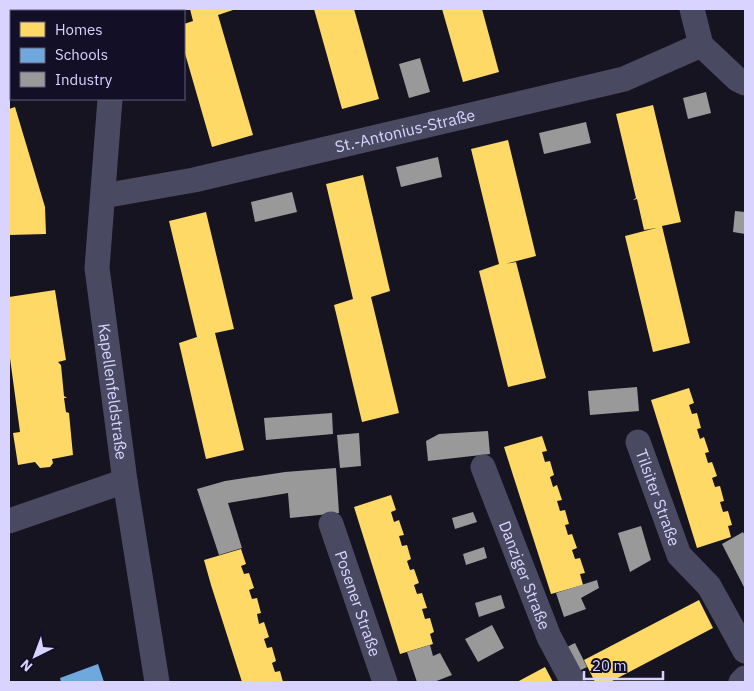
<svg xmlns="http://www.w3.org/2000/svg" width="754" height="691" font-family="'IBM Plex Sans',sans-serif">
	<rect width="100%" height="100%" fill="#161421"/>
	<g fill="#ffd966">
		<path d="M 190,9 L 236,9 L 218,15 L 253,135 L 212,147 L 184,50 L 184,24 L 193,21 Z"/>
		<path d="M 314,9 L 354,9 L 379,99 L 342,109 Z"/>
		<path d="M 442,9 L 482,9 L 499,72 L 463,82 Z"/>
		<path d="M 653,105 L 681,222 L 662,226 L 690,343 L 653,352 L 625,236 L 656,228 L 644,230 L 637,199 L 633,200 L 636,198 L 616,114 Z"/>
		<path d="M 15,107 L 45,207 L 46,234 L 9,235 L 9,109 Z"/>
		<path d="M 508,140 L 536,256 L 505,264 L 516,262 L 546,378 L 508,387 L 479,271 L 499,264 L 471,149 Z"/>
		<path d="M 363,175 L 390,291 L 371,297 L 399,413 L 362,422 L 334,305 L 353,299 L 326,184 Z"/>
		<path d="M 206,212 L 234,329 L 215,333 L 244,450 L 206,459 L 179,343 L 197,337 L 169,221 Z"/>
		<path d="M 55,290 L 66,360 L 58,362 L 61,365 L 64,396 L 67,398 L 64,398 L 66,412 L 69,413 L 73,455 L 52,459 L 53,463 L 50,467 L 40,468 L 35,462 L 18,465 L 13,433 L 20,432 L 9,351 L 9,297 Z"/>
		<path d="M 689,388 L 694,403 L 689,405 L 692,414 L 697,413 L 701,428 L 697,429 L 700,439 L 704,437 L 709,452 L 705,453 L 708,463 L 712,462 L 717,476 L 712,478 L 715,487 L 720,486 L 724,501 L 720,502 L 723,512 L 728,511 L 732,525 L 728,526 L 731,537 L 697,548 L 651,400 Z"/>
		<path d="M 542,436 L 547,451 L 542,452 L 545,462 L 550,461 L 554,475 L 550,477 L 553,487 L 557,485 L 562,500 L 557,501 L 560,511 L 565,510 L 569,524 L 565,525 L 568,535 L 572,534 L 577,548 L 572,550 L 575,559 L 580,558 L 585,573 L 580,574 L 583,585 L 551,594 L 504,447 Z"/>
		<path d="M 391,495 L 396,510 L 391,512 L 394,522 L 399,520 L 404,535 L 399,536 L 402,546 L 407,545 L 411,559 L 407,561 L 410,570 L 414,569 L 419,583 L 414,585 L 417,594 L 422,593 L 427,608 L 422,609 L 425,619 L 430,618 L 434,632 L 430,634 L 433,644 L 400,654 L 354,507 Z"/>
		<path d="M 241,549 L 246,564 L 241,566 L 244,574 L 249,573 L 254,588 L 249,590 L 252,599 L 257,598 L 261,613 L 257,614 L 259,624 L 264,622 L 269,637 L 264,639 L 267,648 L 272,647 L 276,661 L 272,663 L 275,672 L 280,671 L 283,682 L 242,682 L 211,585 L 204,560 Z"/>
		<path d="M 699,600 L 713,628 L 610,682 L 595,682 L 584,660 Z"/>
		<path d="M 545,667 L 553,682 L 517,682 Z"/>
	</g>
	<path fill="#6fa8dc" d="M 98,664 L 104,682 L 61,682 L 60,678 Z"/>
	<g fill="#999">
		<path d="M 420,58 L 430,92 L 409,98 L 399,64 Z"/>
		<path d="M 706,92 L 711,113 L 688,119 L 683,98 Z"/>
		<path d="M 586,122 L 591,143 L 544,154 L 539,133 Z"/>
		<path d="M 438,157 L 442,177 L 401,187 L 396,167 Z"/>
		<path d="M 292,192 L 297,212 L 255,222 L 251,202 Z"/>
		<path d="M 735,211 L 745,212 L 745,234 L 733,232 Z"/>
		<path d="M 637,387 L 639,411 L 590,415 L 588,391 Z"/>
		<path d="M 332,413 L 333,434 L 266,440 L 264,418 Z"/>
		<path d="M 488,431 L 490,454 L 428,461 L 426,441 L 439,434 Z"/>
		<path d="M 359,433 L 361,466 L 340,468 L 337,435 Z"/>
		<path d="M 336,468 L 339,513 L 290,518 L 288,493 L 228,503 L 242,548 L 219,555 L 197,489 L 225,481 L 285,472 Z"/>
		<path d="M 473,512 L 477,522 L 455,529 L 452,518 Z"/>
		<path d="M 641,526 L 651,560 L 630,572 L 618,533 Z"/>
		<path d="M 743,532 L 745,536 L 745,589 L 722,544 Z"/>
		<path d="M 484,547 L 487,558 L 466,565 L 463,554 Z"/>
		<path d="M 597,580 L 599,588 L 581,598 L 586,609 L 564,617 L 556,593 Z"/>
		<path d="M 501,595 L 505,608 L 479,617 L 475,603 Z"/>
		<path d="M 492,625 L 504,648 L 478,662 L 465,639 Z"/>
		<path d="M 575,643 L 587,667 L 577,672 L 565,648 Z"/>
		<path d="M 430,645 L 433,656 L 440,653 L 452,675 L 434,682 L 417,682 L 407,652 Z"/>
	</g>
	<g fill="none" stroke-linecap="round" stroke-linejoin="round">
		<g stroke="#4a4962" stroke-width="25">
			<path d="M 692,9 L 701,45 L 737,79 L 745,83"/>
			<path d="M 115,11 L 115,9"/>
			<path id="s1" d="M 110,99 L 97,268 L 125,481 L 157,682"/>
			<path id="s2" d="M 103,196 L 194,180 L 624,79 L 701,45"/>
			<path id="s3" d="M 638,442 L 679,555 L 709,586 L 745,651"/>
			<path id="s4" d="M 483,467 L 549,637 L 573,682"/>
			<path d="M 9,521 L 125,481"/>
			<path id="s5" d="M 331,524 L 385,682"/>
			<path d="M 741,682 L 745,678"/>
		</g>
	</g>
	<g text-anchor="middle" stroke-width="5" stroke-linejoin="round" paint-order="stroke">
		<g font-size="16" fill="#d9d4ff" stroke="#130f26">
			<text dy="6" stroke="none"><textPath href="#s2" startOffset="309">St.-Antonius-Straße</textPath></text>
			<text dy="6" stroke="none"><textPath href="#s1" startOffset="294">Kapellenfeldstraße</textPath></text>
			<text dy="6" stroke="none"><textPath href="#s3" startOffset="59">Tilsiter Straße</textPath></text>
			<text dy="6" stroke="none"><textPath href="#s4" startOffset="116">Danziger Straße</textPath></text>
			<text dy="6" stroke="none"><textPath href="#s5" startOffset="84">Posener Straße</textPath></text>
		</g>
	</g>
	<rect width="754" height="691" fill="none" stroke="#d9d4ff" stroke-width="20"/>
	<rect x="10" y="10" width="175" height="90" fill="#130f26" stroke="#625e7d"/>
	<rect x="20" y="22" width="25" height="15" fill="#ffd966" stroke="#625e7d"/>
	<text x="55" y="35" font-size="15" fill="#d9d4ff">Homes</text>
	<rect x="20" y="48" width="25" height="15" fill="#6fa8dc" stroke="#625e7d"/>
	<text x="55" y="60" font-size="15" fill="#d9d4ff">Schools</text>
	<rect x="20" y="72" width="25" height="15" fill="#999999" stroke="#625e7d"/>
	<text x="55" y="85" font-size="15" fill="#d9d4ff">Industry</text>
	<g transform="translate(35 656) rotate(222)" stroke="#130f26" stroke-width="4" paint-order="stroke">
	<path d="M0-4L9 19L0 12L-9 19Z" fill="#d9d4ff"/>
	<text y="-8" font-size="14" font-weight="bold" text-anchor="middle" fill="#d9d4ff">N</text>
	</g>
	<path d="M584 671v8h79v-8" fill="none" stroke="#d9d4ff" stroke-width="2.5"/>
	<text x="592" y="671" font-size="15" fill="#d9d4ff" stroke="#130f26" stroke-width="4" paint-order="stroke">20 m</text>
</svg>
